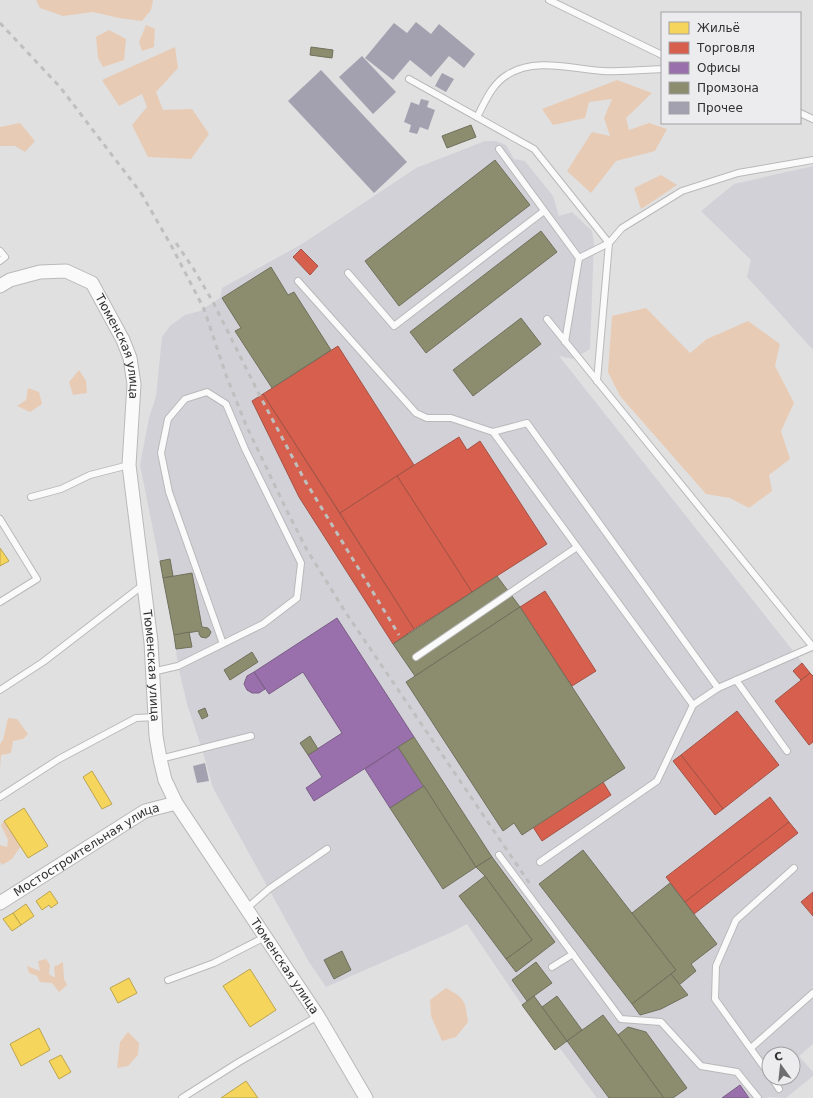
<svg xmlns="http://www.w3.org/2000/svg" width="813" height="1098" font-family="'DejaVu Sans',sans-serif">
	<rect width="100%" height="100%" fill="#e0e0e1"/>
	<g fill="#d2d1d8" fill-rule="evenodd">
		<path d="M 485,141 L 496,141 L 506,145 L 514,159 L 525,161 L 553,196 L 559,216 L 572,212 L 592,231 L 594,243 L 590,349 L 573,359 L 559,356 L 813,676 L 813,1044 L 799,1056 L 813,1072 L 813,1076 L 786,1098 L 768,1097 L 767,1098 L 597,1098 L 559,1047 L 555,1050 L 522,1005 L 467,924 L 452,932 L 326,987 L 309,962 L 213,788 L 202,749 L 187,704 L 178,666 L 174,635 L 140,465 L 149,418 L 156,396 L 162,337 L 170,326 L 185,315 L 200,311 L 220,298 L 222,288 L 302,244 L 416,168 ZM 769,1054 L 793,1054 L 793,1078 L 769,1078 Z"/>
		<path d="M 813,166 L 813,350 L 747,277 L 751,260 L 701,211 L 734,184 Z"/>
	</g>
	<g fill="#e8cbb4">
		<path d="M 36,0 L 153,0 L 151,10 L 142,21 L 119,18 L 93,12 L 63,16 L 40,8 Z"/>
		<path d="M 146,25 L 155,29 L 154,47 L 142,51 L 139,42 Z"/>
		<path d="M 109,30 L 126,39 L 124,60 L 103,67 L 98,58 L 96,37 Z"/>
		<path d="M 175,47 L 178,68 L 156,92 L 163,110 L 192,109 L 209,134 L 191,159 L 148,157 L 132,125 L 147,107 L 142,94 L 119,106 L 102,80 Z"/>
		<path d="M 617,80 L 652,93 L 626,118 L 629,130 L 649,123 L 667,129 L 655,151 L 616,161 L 591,193 L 567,171 L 592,132 L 610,136 L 604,118 L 612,99 L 589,102 L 585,118 L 553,125 L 542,109 Z"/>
		<path d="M 20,123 L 35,141 L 25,152 L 15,146 L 0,146 L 0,127 Z"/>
		<path d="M 661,175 L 677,185 L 641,209 L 634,188 Z"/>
		<path d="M 646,308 L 690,353 L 707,339 L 748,321 L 780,344 L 775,366 L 794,403 L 781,431 L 790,459 L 769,475 L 772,491 L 749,508 L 730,498 L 706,494 L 620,396 L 608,372 L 612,316 Z"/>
		<path d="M 79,370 L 86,381 L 87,393 L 73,395 L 69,382 Z"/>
		<path d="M 28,388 L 39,392 L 42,404 L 30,412 L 17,406 L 26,400 Z"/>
		<path d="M 8,718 L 17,719 L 28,734 L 23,739 L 13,741 L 11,753 L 1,755 L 0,769 L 0,744 L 3,740 Z"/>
		<path d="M 4,821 L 21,846 L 12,859 L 2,865 L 0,862 L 0,845 L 7,847 L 8,840 L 1,825 Z"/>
		<path d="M 46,959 L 50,965 L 49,974 L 55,978 L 54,967 L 63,962 L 64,979 L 67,985 L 59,992 L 52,983 L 40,982 L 37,976 L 29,973 L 27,966 L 40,971 L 38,961 Z"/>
		<path d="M 446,988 C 466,999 465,1001 468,1022 L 456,1037 L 442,1041 L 431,1016 L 430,1000 Z"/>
		<path d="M 128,1032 L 139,1043 L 138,1055 L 128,1066 L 117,1068 L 120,1042 Z"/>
	</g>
	<g fill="#f6d55c" stroke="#bba44f">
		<path d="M 0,548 L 9,561 L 0,566 Z"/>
		<path d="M 92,771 L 112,804 L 102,809 L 83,777 Z"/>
		<path d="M 24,808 L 48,846 L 28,858 L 4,821 Z"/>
		<path d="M 50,891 L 58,903 L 51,908 L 49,905 L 42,910 L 36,901 Z"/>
		<path d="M 26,904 L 34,916 L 21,925 L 13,913 Z"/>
		<path d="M 13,913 L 21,925 L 12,931 L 3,919 Z"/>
		<path d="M 250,969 L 276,1010 L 250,1027 L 223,986 Z"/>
		<path d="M 129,978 L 137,993 L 118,1003 L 110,988 Z"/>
		<path d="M 39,1028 L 50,1050 L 21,1066 L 10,1044 Z"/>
		<path d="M 61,1055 L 71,1072 L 59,1079 L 49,1061 Z"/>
		<path d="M 246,1081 L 258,1098 L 221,1098 Z"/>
	</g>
	<g fill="#d6604d" stroke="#a45245">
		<path d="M 301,249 L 318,266 L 310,275 L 293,257 Z"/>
		<path d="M 338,346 L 414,465 L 340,513 L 263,394 Z"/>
		<path d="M 263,394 L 414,629 L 393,644 L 299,497 L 252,401 Z"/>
		<path d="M 459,437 L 467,450 L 480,441 L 547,544 L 472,592 L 397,476 Z"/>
		<path d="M 397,476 L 472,592 L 414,629 L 340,513 Z"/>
		<path d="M 545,591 L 596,671 L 572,686 L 520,607 Z"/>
		<path d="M 802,663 L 810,673 L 801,680 L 793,671 Z"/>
		<path d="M 810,673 L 813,676 L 813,742 L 809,745 L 775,701 Z"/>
		<path d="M 737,711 L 779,765 L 723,809 L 681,755 Z"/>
		<path d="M 681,755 L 723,809 L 715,815 L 673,761 Z"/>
		<path d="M 603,782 L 611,795 L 542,841 L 533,827 Z"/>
		<path d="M 770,797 L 789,822 L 685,902 L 666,877 Z"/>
		<path d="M 789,822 L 798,833 L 694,914 L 685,902 Z"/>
		<path d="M 813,892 L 813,916 L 801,902 Z"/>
	</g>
	<g fill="#9970ab" stroke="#7a5d86">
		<path d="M 337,618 L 414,737 L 314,801 L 306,788 L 322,777 L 308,755 L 342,733 L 303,672 L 269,694 L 254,672 Z"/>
		<path d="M 254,672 L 265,689 L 259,693 L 252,693 L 247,690 L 244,684 L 247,676 Z"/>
		<path d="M 398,747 L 424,786 L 390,808 L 365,769 Z"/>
		<path d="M 740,1085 L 749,1098 L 722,1098 Z"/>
	</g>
	<g fill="#8c8c6e" stroke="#70705c">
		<path d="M 311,47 L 333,50 L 332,58 L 310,55 Z"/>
		<path d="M 471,125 L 476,137 L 447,148 L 442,136 Z"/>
		<path d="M 495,160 L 530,205 L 399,306 L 365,261 Z"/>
		<path d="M 541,231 L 557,252 L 426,353 L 410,332 Z"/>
		<path d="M 271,267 L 288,295 L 294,292 L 331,350 L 272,388 L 235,331 L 241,328 L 222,298 Z"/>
		<path d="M 521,318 L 541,344 L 473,396 L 453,370 Z"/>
		<path d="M 170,559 L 173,576 L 163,578 L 160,561 Z"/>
		<path d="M 192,573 L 202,627 L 208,628 L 211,632 L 209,636 L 206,638 L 201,637 L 199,634 L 199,631 L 174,635 L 163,578 Z"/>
		<path d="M 497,576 L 520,607 L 415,676 L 393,644 Z"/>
		<path d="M 520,607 L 625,768 L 522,835 L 514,823 L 503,831 L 406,682 Z"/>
		<path d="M 189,632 L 192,647 L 176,649 L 174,635 Z"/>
		<path d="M 252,652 L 258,662 L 230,680 L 224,670 Z"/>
		<path d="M 205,708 L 208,716 L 202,719 L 198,711 Z"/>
		<path d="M 310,736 L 318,749 L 308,755 L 300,743 Z"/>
		<path d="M 414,737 L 492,857 L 476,867 L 398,747 Z"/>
		<path d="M 424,786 L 476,867 L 443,889 L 390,808 Z"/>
		<path d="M 583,850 L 676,970 L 632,1004 L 539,884 Z"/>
		<path d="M 492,857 L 555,942 L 516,972 L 506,959 L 532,940 L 485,876 L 476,867 Z"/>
		<path d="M 485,876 L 532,940 L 506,959 L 459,896 Z"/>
		<path d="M 670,883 L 717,944 L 691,964 L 696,971 L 679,985 L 671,974 L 676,970 L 632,913 Z"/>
		<path d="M 342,951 L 351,970 L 334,979 L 324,960 Z"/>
		<path d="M 536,962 L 552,983 L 527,1001 L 512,980 Z"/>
		<path d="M 671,974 L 688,995 L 661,1009 L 640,1015 L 632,1004 Z"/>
		<path d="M 534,996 L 567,1041 L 555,1050 L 522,1005 Z"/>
		<path d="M 557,996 L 582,1030 L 567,1041 L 542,1007 Z"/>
		<path d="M 603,1015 L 618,1035 L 664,1098 L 609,1098 L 567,1041 Z"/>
		<path d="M 628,1027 L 646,1032 L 687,1088 L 673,1098 L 664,1098 L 618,1035 Z"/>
	</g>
	<g fill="#a3a1af">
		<path d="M 416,22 L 431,34 L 439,24 L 475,54 L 464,68 L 449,56 L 431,77 L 410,60 L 393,80 L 365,58 L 394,23 L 407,33 Z"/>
		<path d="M 362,56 L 396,92 L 373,114 L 339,77 Z"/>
		<path d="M 321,70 L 407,162 L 374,193 L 288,101 Z"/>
		<path d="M 442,73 L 454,79 L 446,92 L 435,86 Z"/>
		<path d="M 421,99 L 429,101 L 427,107 L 435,110 L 428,130 L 420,127 L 417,134 L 409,132 L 411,125 L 404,122 L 411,102 L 419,105 Z"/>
		<path d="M 205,763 L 209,781 L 197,783 L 193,766 Z"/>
	</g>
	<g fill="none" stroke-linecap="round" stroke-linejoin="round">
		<defs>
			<g id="service">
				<path d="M 549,0 L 662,55"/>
				<path d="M 409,79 L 534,149 L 609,243 L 579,258"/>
				<path d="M 800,113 L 813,119"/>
				<path d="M 477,117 C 485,102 492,84 507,75 C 535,57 572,69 603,71 C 623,72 643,70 662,69"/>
				<path d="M 499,149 L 579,258 L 565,342"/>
				<path d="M 0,251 L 5,257 L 0,261"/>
				<path d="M 348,273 L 394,326 L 544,211"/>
				<path d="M 298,281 L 416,413 L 427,418 L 451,418 L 493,432 L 693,705"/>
				<path d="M 547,319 L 813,647"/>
				<path d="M 597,381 L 609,243 L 622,228 L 682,191 L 738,173 L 813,160"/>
				<path d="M 493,432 L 527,423 L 718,688"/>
				<path d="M 31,497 L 61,489 L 90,475 L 129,465"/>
				<path d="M 0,519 L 37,579 L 0,602"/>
				<path d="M 416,657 L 577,547"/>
				<path d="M 152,672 L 178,666 L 263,624 L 297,598 L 301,563 L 245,449 L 226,404 L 207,392 L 185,399 L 168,419 L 161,453 L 169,492 L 223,644"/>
				<path d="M 736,680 L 787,751"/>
				<path d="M 0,690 L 43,662 L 143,585"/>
				<path d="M 160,759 L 251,736"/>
				<path d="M 0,797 L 59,759 L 136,718 L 156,717"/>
				<path d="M 499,855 L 621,1019 L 661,1022 L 701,1066 L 737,1072 L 758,1098"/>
				<path d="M 540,862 L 657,781 L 693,705 L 718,688 L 812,647"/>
				<path d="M 246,909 L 269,889 L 327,849"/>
				<path d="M 552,967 L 573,954"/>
				<path d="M 168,980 L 214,963 L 265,937"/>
				<path d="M 751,1048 L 813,993"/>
				<path d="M 769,1074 L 715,999 L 716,966 L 736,920 L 794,868"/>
				<path d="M 772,1078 L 779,1089"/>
				<path d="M 182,1098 L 239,1062 L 318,1016"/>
			</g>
			<g id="minor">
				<path id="s1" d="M 0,286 L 10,280 L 40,272 L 66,271 L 92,283 L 123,340 L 130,358 L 134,384 L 129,465 L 151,642 L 156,736 L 160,759 L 165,780 L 176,803 L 318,1016 L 366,1098"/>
				<path id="s2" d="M 0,903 L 145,811 L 176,803"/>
			</g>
		</defs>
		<use href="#service" stroke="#b9b9ba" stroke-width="8"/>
		<use href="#minor" stroke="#b9b9ba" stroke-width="15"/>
		<use href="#service" stroke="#fafafa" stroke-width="6"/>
		<use href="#minor" stroke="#fafafa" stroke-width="13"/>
		<g stroke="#bfbfbf" stroke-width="3" stroke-dasharray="5 5" stroke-linecap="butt">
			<path d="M 0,23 L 60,87 L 144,197"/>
			<path d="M 141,193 L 172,247 L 204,309 L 226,375 L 246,425 L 287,511 L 307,550 L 346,613 L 532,887"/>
			<path d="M 176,243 L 193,268 L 213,302 L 260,396 L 304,479 L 399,635"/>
		</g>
	</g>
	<g text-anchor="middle" stroke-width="4" stroke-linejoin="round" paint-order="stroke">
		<g font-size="12" fill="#303031" stroke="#ececef">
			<text dy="4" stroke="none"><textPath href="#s1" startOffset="167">Тюменская улица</textPath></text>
			<text dy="4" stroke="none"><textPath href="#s1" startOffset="491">Тюменская улица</textPath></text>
			<text dy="4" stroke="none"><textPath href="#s2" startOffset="102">Мостостроительная улица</textPath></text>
			<text dy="4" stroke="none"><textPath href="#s1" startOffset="828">Тюменская улица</textPath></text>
		</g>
	</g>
	<rect x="661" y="12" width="140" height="112" fill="#ececef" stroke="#a1a1a3"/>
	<rect x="669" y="22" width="20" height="12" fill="#f6d55c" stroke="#a1a1a3"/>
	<text x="697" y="32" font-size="12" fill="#303031">Жильё</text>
	<rect x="669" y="42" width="20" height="12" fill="#d6604d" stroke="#a1a1a3"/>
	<text x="697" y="52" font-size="12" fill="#303031">Торговля</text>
	<rect x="669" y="62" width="20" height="12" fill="#9970ab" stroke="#a1a1a3"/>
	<text x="697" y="72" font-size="12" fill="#303031">Офисы</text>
	<rect x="669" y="82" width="20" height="12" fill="#8c8c6e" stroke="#a1a1a3"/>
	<text x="697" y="92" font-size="12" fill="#303031">Промзона</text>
	<rect x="669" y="102" width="20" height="12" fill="#a3a1af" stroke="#a1a1a3"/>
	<text x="697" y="112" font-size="12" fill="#303031">Прочее</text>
	<g transform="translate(781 1066) rotate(345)"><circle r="19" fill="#ececef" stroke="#a1a1a3"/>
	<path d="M0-3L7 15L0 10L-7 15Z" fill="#6e6e6f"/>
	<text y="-6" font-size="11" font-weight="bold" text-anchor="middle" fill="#303031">С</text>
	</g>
</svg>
